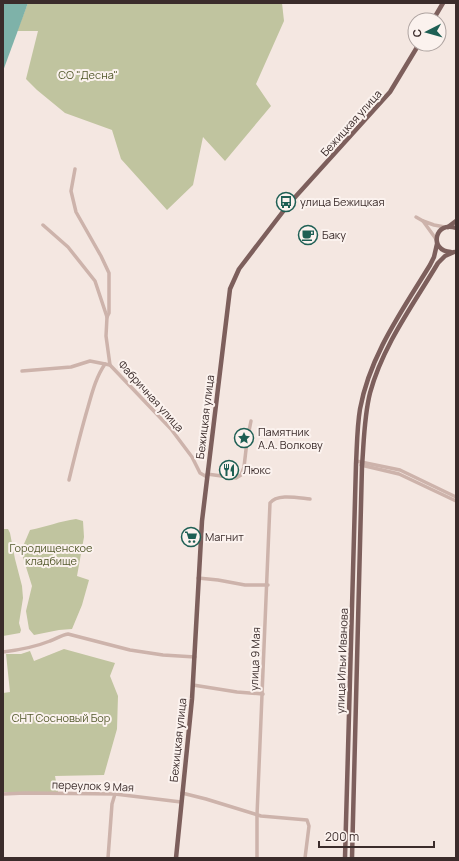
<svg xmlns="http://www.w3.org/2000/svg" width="459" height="861" font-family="Manrope,sans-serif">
	<rect width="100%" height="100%" fill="#f4e7e1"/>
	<g fill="#c0c49f">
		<path d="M 28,3 L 282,3 L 284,21 L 256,84 L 271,106 L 225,161 L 203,137 L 193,185 L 167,210 L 121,159 L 112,130 L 65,113 L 37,90 L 26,79 L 38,31 L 17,31 Z"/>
		<path d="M 76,519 L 83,521 L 84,537 L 77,576 L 89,580 L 82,605 L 72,629 L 59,630 L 34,635 L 29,629 L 26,611 L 32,586 L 21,551 L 30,530 C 46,527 60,521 76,519 Z"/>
		<path d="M 3,529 L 8,529 L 10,533 L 15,559 L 22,586 L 23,598 L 19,623 L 21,630 L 20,633 L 3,636 Z"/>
		<path d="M 64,649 L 115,663 L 110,676 L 118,696 L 117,729 L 104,775 L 55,776 L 58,792 L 3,792 L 3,693 L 10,692 L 6,654 L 21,654 L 30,651 L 34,661 Z"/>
	</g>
	<path fill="#7eb2a9" d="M 3,3 L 28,3 L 3,71 Z"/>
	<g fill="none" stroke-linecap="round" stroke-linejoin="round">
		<g stroke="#cdb3ab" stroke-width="3.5">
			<path d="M 75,169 L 71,191 L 76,212 L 101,256 L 109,273 L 109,313 L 107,317 L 106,336 L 110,365 L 171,429 L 192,457 L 200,473 L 207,477"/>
			<path d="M 416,217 L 423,221"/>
			<path d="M 43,225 L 68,247 L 95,281 L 107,317"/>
			<path d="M 436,239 L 423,221 L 434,225 L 445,227"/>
			<path d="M 22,371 L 71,367 L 90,361 L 105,364"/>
			<path d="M 356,461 L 400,470 L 456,497"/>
			<path d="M 361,465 L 399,474 L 456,501"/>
			<path d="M 207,474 L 236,478 L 241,475 L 244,467 L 247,441 L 251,421"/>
			<path d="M 69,480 C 75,455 81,431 88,407 C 92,393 96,377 105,364 L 110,365"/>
			<path d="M 198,578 L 218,580 L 245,585 L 268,585"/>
			<path d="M 3,652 C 19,650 35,647 50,641 C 56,639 61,635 68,634 L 130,650 L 163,655 L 195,657"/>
			<path d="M 193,685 L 237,692 L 263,694"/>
			<path d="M 182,793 L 206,799 L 261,816 L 307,820 L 309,826 L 305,858"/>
			<path d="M 3,794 L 25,793 L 115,794 L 181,802"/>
			<path d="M 108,858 L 112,804 L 115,794"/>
			<path d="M 257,858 L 257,815 L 270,503 C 277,493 299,498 310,499"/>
		</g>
		<g stroke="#7d5f5c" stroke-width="4.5">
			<path d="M 433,20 L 443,3"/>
			<path d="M 448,227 L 456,221"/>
			<path d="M 451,252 C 428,251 435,220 456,228"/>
			<path d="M 176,858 L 192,699 L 202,521 L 230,289 L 239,269 L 288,205 L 390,92 L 419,44"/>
			<path d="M 345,858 L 356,464 C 357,446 357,427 360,409 C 370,355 402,311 430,265 L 434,257 L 437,244"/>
			<path d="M 352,858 L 362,466 C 364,441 364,417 370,393 C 383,345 413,305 438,263 L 445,256 L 454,252"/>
		</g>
	</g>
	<defs>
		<symbol id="bus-ring" viewBox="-11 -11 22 22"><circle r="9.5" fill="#fbf2ee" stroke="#1e5f54" stroke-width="1.5"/><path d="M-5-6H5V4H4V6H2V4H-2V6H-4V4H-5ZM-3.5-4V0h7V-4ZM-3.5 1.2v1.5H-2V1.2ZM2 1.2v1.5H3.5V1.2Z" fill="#1e5f54"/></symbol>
		<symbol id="cafe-ring" viewBox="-11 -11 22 22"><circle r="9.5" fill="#fbf2ee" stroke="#1e5f54" stroke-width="1.5"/><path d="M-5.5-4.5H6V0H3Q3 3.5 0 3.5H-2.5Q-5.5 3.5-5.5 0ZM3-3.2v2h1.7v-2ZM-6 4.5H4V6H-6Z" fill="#1e5f54"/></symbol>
		<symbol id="sight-ring" viewBox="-11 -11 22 22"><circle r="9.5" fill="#fbf2ee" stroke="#1e5f54" stroke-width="1.5"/><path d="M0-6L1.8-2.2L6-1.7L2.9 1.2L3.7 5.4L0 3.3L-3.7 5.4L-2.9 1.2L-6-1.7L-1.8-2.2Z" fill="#1e5f54"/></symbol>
		<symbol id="restaurant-ring" viewBox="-11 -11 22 22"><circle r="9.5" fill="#fbf2ee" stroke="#1e5f54" stroke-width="1.5"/><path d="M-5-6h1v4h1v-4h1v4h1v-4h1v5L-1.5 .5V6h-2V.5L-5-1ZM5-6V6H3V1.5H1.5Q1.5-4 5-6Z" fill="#1e5f54"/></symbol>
		<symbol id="supermarket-ring" viewBox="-11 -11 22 22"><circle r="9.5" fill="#fbf2ee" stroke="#1e5f54" stroke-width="1.5"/><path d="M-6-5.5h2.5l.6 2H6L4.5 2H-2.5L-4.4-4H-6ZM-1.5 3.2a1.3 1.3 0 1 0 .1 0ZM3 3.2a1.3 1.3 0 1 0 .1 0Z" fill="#1e5f54"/></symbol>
	</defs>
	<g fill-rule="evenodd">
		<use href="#bus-ring" x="275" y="191" width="22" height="22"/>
		<use href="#cafe-ring" x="297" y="224" width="22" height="22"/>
		<use href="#sight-ring" x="233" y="427" width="22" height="22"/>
		<use href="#restaurant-ring" x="218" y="459" width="22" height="22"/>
		<use href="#supermarket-ring" x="180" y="526" width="22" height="22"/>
	</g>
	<g text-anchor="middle" stroke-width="4" stroke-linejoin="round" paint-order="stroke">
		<g font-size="11" fill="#545a2d" stroke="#fbf2ee">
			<text x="88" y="79">СО "Десна"</text>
			<text x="51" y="552">Городищенское<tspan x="51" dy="13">кладбище</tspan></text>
			<text x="61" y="722">СНТ Сосновый Бор</text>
		</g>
		<g font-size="11" fill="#3b2c2b" stroke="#fbf2ee">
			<text transform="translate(351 123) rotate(-48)" y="4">Бежицкая улица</text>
			<text transform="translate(151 396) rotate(48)" y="4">Фабричная улица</text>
			<text transform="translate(205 417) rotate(-83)" y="4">Бежицкая улица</text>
			<text transform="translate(255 659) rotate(-88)" y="4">улица 9 Мая</text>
			<text transform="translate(342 661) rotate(-88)" y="4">улица Ильи Иванова</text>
			<text transform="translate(178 740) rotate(-84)" y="4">Бежицкая улица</text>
			<text transform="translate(93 786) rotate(2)" y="4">переулок 9 Мая</text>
		</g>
		<g font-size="11" fill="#3b2c2b" stroke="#fbf2ee" text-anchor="start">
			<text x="300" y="206">улица Бежицкая</text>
			<text x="322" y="239">Баку</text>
			<text x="258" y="436">Памятник<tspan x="258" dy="13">А.А. Волкову</tspan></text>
			<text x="243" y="474">Люкс</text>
			<text x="205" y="541">Магнит</text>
		</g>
	</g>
	<rect width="459" height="861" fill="none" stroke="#3b2c2b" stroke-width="8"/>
	<g transform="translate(427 32) rotate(264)"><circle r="19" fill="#fbf2ee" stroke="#aea3a0"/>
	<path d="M0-3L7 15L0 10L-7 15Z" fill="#1e5f54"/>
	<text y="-6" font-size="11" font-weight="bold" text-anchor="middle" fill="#3b2c2b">С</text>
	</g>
	<path d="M319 841v6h115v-6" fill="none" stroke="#3b2c2b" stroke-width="2"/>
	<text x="325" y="841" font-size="12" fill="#3b2c2b" stroke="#fbf2ee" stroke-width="3" paint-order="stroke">200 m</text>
</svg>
